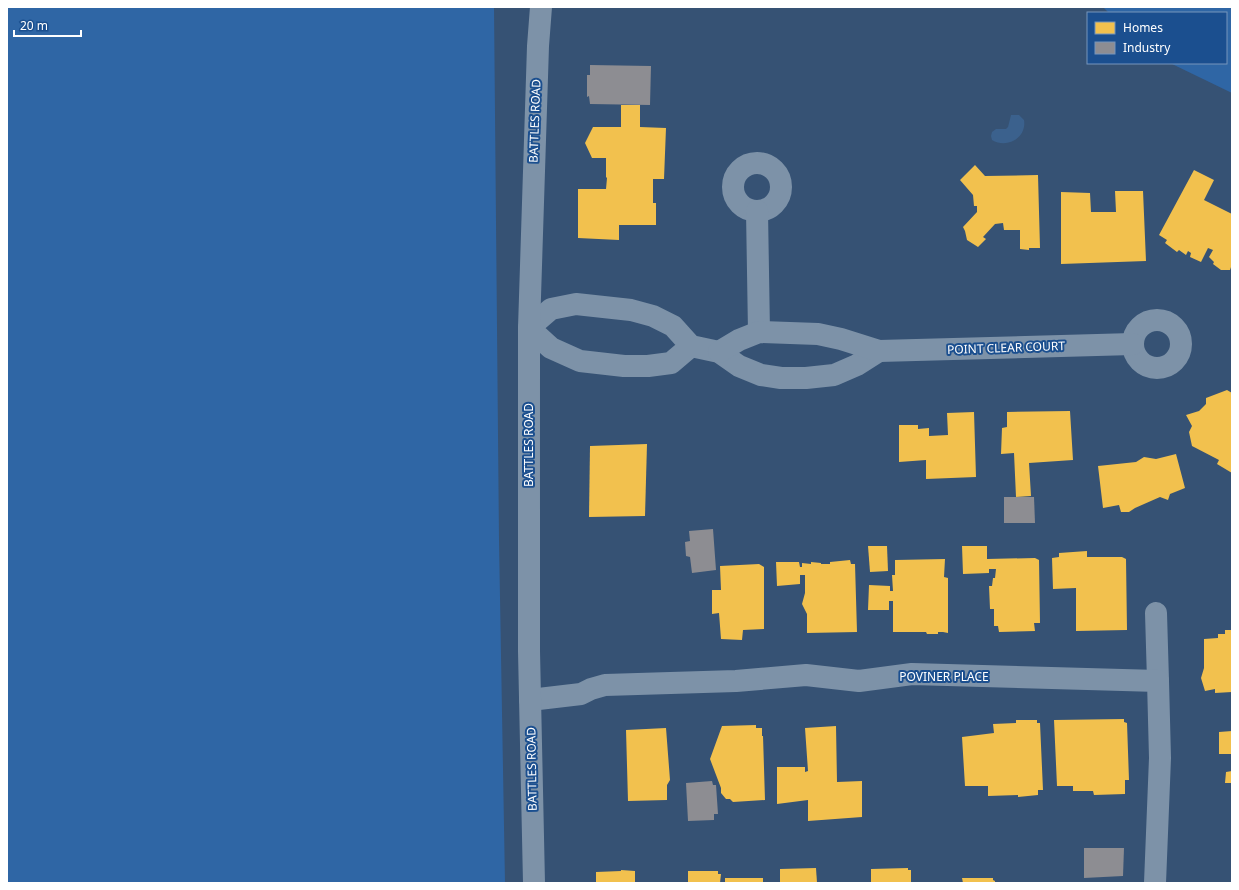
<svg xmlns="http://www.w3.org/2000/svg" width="1239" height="890" font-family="'Noto Sans',sans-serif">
	<rect width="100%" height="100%" fill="#365274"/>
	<g fill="#2f66a5">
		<path d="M 7,7 L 494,7 L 499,540 L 505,883 L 7,883 Z"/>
		<path d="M 1103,7 L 1232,7 L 1232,93 L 1170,63 L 1226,63 L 1226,13 L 1109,13 Z"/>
	</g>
	<path fill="#3b618d" d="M 1011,115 L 1019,115 L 1024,120 C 1027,138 1007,149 992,140 L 991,136 L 992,132 L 996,129 L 1006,129 L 1008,127 Z"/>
	<g fill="#f2c14e">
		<path d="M 621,105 L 640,105 L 640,127 L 666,128 L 664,179 L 653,179 L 653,203 L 656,203 L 656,225 L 619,225 L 619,240 L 578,238 L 578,189 L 606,189 L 607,178 L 606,177 L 606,158 L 592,158 L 585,143 L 593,127 L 621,127 Z"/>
		<path d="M 975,165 L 985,176 L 1038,175 L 1040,248 L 1029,248 L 1029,250 L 1020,249 L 1020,230 L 1004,230 L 1003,223 L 995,224 L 983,237 L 986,239 L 978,247 L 967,240 L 965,231 L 963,227 L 977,212 L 977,206 L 974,206 L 973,195 L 960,180 Z"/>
		<path d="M 1194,170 L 1214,180 L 1204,200 L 1232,214 L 1232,264 L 1230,270 L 1221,270 L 1213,264 L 1214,262 L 1209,257 L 1213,250 L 1208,248 L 1201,262 L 1190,257 L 1191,253 L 1188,251 L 1186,255 L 1179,250 L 1177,252 L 1165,243 L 1167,240 L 1159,235 Z"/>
		<path d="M 1115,191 L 1143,191 L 1146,261 L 1061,264 L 1061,192 L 1090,193 L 1091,212 L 1116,212 Z"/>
		<path d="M 1227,390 L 1232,393 L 1232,473 L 1217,464 L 1219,460 L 1192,446 L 1189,432 L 1192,426 L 1186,415 L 1199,411 L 1206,404 L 1206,398 Z"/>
		<path d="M 1070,411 L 1073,460 L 1029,463 L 1031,496 L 1016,497 L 1014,453 L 1001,454 L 1002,428 L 1007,427 L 1007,412 Z"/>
		<path d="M 974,412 L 976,477 L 926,479 L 926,460 L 899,462 L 899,425 L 918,425 L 918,429 L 929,428 L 929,436 L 948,435 L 947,413 Z"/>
		<path d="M 647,444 L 645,516 L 589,517 L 590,446 Z"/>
		<path d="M 1176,454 L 1185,488 L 1170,494 L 1168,500 L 1160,497 L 1135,508 L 1129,512 L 1121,512 L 1119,505 L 1103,508 L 1098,466 L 1136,462 L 1144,457 L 1156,459 Z"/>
		<path d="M 868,546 L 887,546 L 888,571 L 870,572 Z"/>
		<path d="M 962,546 L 987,546 L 987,559 L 1035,558 L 1039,560 L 1040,623 L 1034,623 L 1035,631 L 999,632 L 998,626 L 994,626 L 994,609 L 990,609 L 989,586 L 992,586 L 993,578 L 995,578 L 996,569 L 989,569 L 989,573 L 963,574 Z"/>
		<path d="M 1087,551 L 1087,557 L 1122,557 L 1126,559 L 1127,630 L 1076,631 L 1076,588 L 1053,589 L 1052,558 L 1059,557 L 1059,553 Z"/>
		<path d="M 945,559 L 944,577 L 948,578 L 948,633 L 943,632 L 938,632 L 938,634 L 927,634 L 926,632 L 893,632 L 893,601 L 889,601 L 889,610 L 868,610 L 869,585 L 890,586 L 890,591 L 893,591 L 892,575 L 895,575 L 895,560 Z"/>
		<path d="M 850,560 L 851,564 L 855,564 L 857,632 L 807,633 L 807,614 L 802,604 L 805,593 L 805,575 L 800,575 L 800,584 L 777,586 L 776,562 L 799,562 L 800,567 L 802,567 L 802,563 L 811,564 L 811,562 L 821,563 L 821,564 L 830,564 L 830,562 Z"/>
		<path d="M 759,564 L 764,567 L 764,629 L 743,630 L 742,640 L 721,639 L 719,613 L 712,614 L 712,590 L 721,590 L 720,566 Z"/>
		<path d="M 1225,630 L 1232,630 L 1232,692 L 1215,693 L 1215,689 L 1205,691 L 1201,678 L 1204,668 L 1204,639 L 1218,638 L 1218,634 L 1225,634 Z"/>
		<path d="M 1124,719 L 1124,722 L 1127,723 L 1129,780 L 1125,780 L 1125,794 L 1094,795 L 1093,791 L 1073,791 L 1073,786 L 1057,786 L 1054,720 Z"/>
		<path d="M 1016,720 L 1037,720 L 1037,723 L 1040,723 L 1043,790 L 1038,790 L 1038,795 L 1018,797 L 1018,795 L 988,796 L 988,786 L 965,786 L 962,737 L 994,733 L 993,724 L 1016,723 Z"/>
		<path d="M 756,725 L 756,728 L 762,728 L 762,736 L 763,736 L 765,800 L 733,802 L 730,799 L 726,799 L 721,793 L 721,788 L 710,759 L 722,726 Z"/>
		<path d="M 836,726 L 837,782 L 862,781 L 862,817 L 808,821 L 808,800 L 777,804 L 777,767 L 805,767 L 805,772 L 808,771 L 805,728 Z"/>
		<path d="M 666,728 L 670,780 L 667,785 L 667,800 L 628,801 L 626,730 Z"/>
		<path d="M 1232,731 L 1232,754 L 1219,754 L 1219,732 Z"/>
		<path d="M 1232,771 L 1232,783 L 1225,783 L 1226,772 Z"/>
		<path d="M 816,868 L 817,883 L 780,883 L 780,869 Z"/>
		<path d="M 908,868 L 908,870 L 911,870 L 911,883 L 871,883 L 871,869 Z"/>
		<path d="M 621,870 L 635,871 L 635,883 L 596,883 L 596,872 L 621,871 Z"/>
		<path d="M 688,871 L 718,871 L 718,874 L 721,874 L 720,883 L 688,883 Z"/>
		<rect x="725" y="878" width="38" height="5"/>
		<path d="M 962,878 L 993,878 L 993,880 L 995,881 L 995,883 L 963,883 Z"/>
	</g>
	<g fill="#8d8d92">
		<path d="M 590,65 L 651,66 L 650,105 L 590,104 L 589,96 L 587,97 L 587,75 L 590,75 Z"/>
		<path d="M 1004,497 L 1034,497 L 1035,523 L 1004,523 Z"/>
		<path d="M 713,529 L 716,570 L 692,573 L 690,557 L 686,556 L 685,542 L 690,541 L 689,531 Z"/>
		<path d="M 712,781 L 713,785 L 716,785 L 718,814 L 714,814 L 714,820 L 688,821 L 686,783 Z"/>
		<path d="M 1084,848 L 1124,848 L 1123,876 L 1084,878 Z"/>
	</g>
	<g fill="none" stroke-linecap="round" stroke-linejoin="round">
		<g stroke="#7d92a8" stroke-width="22">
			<circle cx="757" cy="187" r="24"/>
			<path d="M 757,211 L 759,332"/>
			<circle cx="1157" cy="344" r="24"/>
			<path d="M 691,346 L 671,363 L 648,366 L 624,366 L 580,361 L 551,348 L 529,328 L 551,309 L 576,304 L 631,310 L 653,316 L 673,326 L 691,346 L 719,352 L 739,366 L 761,375 L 781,378 L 806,378 L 834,375 L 857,365 L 879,351"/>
			<path d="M 719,352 L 739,340 L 759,332 L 818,334 L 841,339 L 879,351 L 1133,344"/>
			<path d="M 1156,613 L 1158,681"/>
			<path d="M 530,700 L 581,694 L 591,689 L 605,685 L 736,681 L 806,675 L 859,681 L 912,674 L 1158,681 L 1160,758 L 1155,883"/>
			<path d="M 534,883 L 529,651 L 529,328 L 538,46 L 541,7"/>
		</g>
	</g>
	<g text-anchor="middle" stroke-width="4" stroke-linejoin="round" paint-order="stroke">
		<g font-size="12" fill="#fff" stroke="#1b4f8f">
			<text transform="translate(535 121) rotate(-88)" y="4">BATTLES ROAD</text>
			<text transform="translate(1006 348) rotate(-2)" y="4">POINT CLEAR COURT</text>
			<text transform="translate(529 445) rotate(-90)" y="4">BATTLES ROAD</text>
			<text x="944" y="681">POVINER PLACE</text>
			<text transform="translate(532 769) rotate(-91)" y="4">BATTLES ROAD</text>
		</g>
	</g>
	<rect width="1239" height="890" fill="none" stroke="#ffffff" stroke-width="16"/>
	<rect x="1087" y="12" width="140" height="52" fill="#1b4f8f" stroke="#7695bc"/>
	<rect x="1095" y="22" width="20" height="12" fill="#f2c14e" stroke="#7695bc"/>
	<text x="1123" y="32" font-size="12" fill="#ffffff">Homes</text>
	<rect x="1095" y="42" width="20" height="12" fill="#8d8d92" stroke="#7695bc"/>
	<text x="1123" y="52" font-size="12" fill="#ffffff">Industry</text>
	<path d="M14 30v6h67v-6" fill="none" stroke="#ffffff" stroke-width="2"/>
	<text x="20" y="30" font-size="12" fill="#ffffff" stroke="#1b4f8f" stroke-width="3" paint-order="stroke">20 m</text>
</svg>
